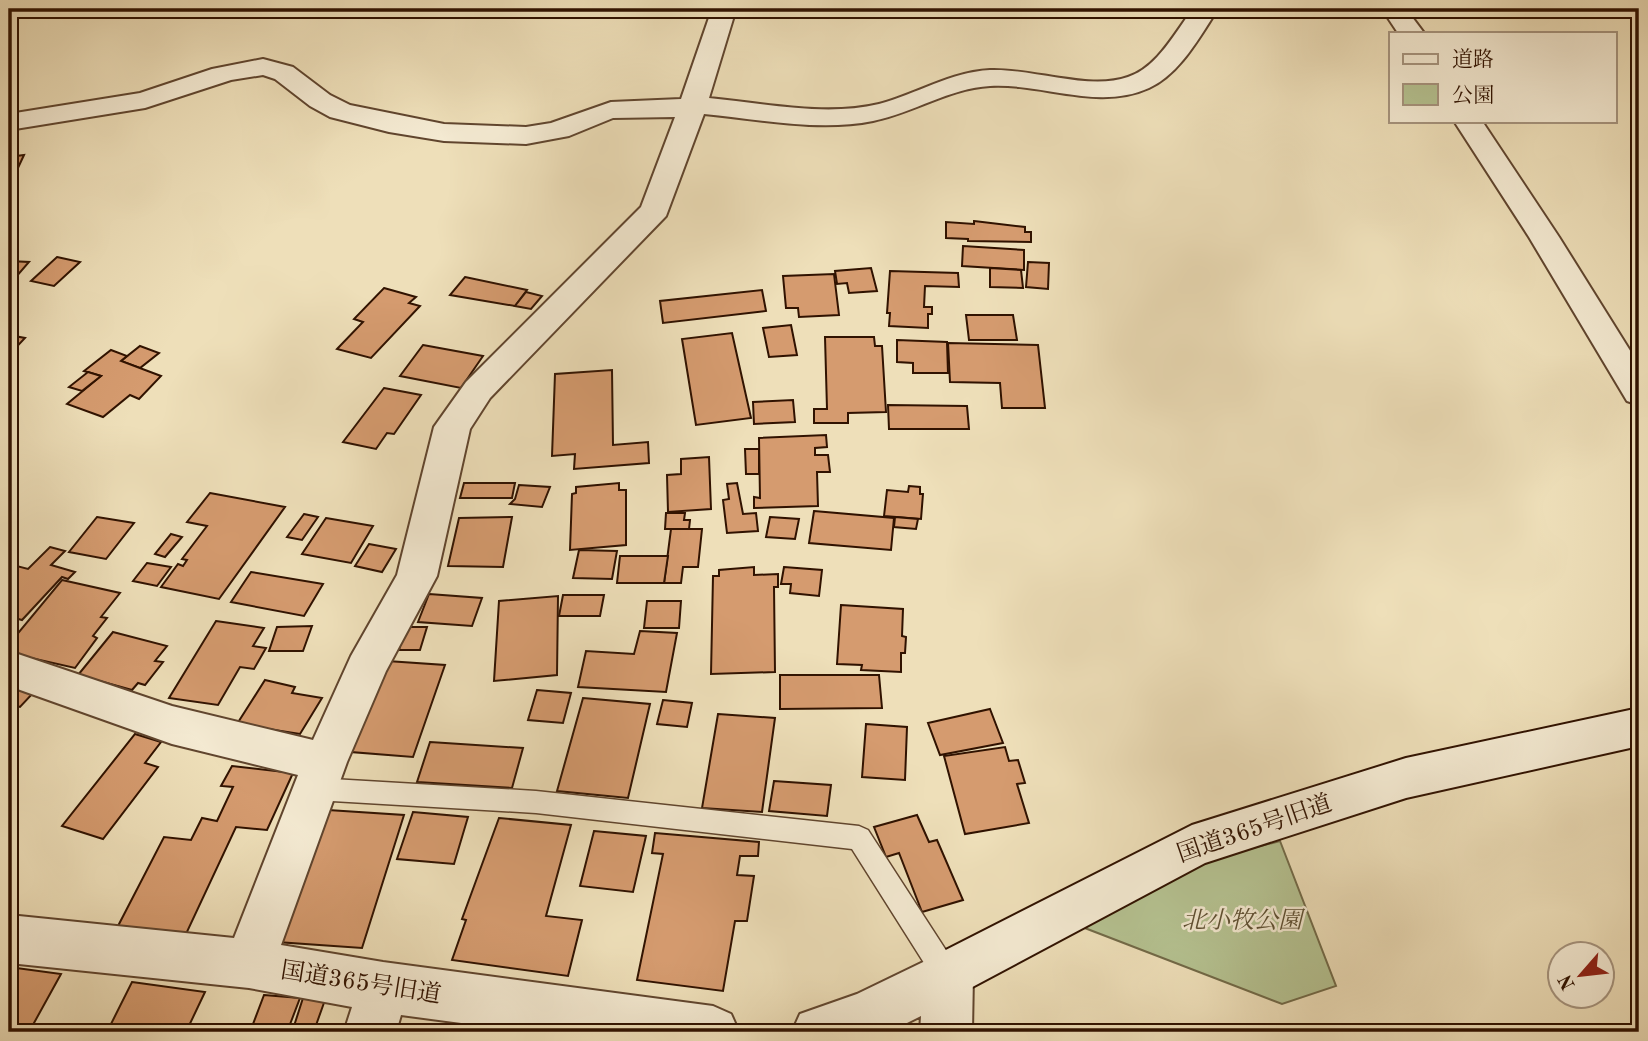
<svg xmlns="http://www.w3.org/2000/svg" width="1648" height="1041" font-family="'Old Standard TT','Noto Serif JP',serif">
	<rect width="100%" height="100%" fill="#eedfb9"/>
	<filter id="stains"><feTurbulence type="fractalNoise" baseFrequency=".00286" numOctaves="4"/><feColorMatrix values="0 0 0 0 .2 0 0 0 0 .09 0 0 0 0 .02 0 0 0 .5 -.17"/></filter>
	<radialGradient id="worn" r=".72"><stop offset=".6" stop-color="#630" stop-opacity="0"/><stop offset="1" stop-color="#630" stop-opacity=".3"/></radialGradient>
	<path fill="#b5c291" stroke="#726a48" stroke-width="2" d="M 1280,841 L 1336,986 L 1282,1004 L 1077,925 L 1199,862 Z"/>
	<g fill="#d59b6f" stroke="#301200" stroke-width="2">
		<path d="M 24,155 L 9,187 L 9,157 Z"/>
		<path d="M 974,221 L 1025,227 L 1025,232 L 1031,232 L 1031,242 L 968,241 L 968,239 L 946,238 L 946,222 L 974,224 Z"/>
		<path d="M 963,246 L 1024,250 L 1024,270 L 962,266 Z"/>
		<path d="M 57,257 L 80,262 L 54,286 L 31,281 Z"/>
		<path d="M 9,261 L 29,262 L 9,285 Z"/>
		<path d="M 1028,262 L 1049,263 L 1048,289 L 1026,287 Z"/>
		<path d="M 871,268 L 877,291 L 849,293 L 847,283 L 837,284 L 835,271 Z"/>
		<path d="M 990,268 L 1021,270 L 1023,288 L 990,287 Z"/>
		<path d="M 890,271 L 958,273 L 959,287 L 925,286 L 924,307 L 932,307 L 932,314 L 928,314 L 928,328 L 889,326 L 890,313 L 887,313 Z"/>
		<path d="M 834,274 L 839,315 L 799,317 L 798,308 L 786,308 L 783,276 Z"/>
		<path d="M 465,277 L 527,290 L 515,306 L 450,295 Z"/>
		<path d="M 384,288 L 416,297 L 409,303 L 420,306 L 371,358 L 337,349 L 363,322 L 354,319 Z"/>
		<path d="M 762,290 L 766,311 L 663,323 L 660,301 Z"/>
		<path d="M 526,292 L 542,296 L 531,309 L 515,306 Z"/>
		<path d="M 966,315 L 1013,315 L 1017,340 L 969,340 Z"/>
		<path d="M 791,325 L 797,355 L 769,357 L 763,328 Z"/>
		<path d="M 732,333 L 751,418 L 696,425 L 682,339 Z"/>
		<path d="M 9,335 L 25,338 L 9,355 Z"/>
		<path d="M 825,337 L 874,337 L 875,346 L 882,346 L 886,412 L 848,413 L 848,423 L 814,423 L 814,409 L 827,409 Z"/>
		<path d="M 897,340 L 947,342 L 948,373 L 913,373 L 913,363 L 897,362 Z"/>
		<path d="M 948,343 L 1038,345 L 1045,408 L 1002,408 L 1000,383 L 950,382 Z"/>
		<path d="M 423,345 L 483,356 L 461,388 L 400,376 Z"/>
		<path d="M 140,346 L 159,353 L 140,368 L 121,361 Z"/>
		<path d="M 111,350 L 127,356 L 121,361 L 161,376 L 139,399 L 130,395 L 103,417 L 67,404 L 101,376 L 84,371 Z"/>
		<path d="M 612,370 L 613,445 L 648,442 L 649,463 L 574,469 L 575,454 L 552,456 L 555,374 Z"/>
		<path d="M 88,372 L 101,376 L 82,391 L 69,387 Z"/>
		<path d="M 384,388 L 421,395 L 394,434 L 387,433 L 376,449 L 343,442 Z"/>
		<path d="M 793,400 L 795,422 L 754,424 L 753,402 Z"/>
		<path d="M 888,405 L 967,406 L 969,429 L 889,429 Z"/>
		<path d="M 826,435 L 827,447 L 815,448 L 815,455 L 828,455 L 830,472 L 817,472 L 818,506 L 754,508 L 754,497 L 760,498 L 759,438 Z"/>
		<path d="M 745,449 L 759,449 L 759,474 L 746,474 Z"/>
		<path d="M 709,457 L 711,509 L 668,512 L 667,475 L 681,474 L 681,459 Z"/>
		<path d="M 464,483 L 515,483 L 512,498 L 460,498 Z"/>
		<path d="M 619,483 L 619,490 L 626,490 L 626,545 L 570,550 L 572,494 L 576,493 L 576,487 Z"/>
		<path d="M 737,483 L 743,514 L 756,513 L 758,531 L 727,533 L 723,500 L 729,499 L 727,484 Z"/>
		<path d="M 519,485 L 550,487 L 542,507 L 510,504 L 515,499 Z"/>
		<path d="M 909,486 L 920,487 L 920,494 L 923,494 L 921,519 L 884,516 L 887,490 L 908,492 Z"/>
		<path d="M 210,493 L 285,507 L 219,599 L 161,587 L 178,564 L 183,566 L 187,560 L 182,559 L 207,526 L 187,522 Z"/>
		<path d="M 814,511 L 894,518 L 891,550 L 809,543 Z"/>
		<path d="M 666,513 L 685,513 L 684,520 L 690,520 L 689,529 L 665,529 Z"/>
		<path d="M 304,514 L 318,517 L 302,540 L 287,537 Z"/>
		<path d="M 97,517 L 134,523 L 106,559 L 69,552 Z"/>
		<path d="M 512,517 L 503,567 L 448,566 L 459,518 Z"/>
		<path d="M 770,517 L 799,519 L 795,539 L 766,537 Z"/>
		<path d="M 895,517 L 918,519 L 916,529 L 894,527 Z"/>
		<path d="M 326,518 L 373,526 L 351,563 L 302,554 Z"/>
		<path d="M 671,529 L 702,529 L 698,567 L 683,567 L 681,583 L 664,583 Z"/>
		<path d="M 171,534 L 182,537 L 165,557 L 155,554 Z"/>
		<path d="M 369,544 L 396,549 L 382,572 L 355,566 Z"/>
		<path d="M 50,547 L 65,551 L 51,565 L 75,572 L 68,579 L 62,577 L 22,620 L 15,618 L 9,624 L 9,569 L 13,565 L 28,569 Z"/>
		<path d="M 579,550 L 617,551 L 612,579 L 573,578 Z"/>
		<path d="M 620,556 L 668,556 L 664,583 L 617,583 Z"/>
		<path d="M 147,563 L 171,567 L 157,586 L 133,581 Z"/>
		<path d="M 754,567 L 754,575 L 778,574 L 778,587 L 774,587 L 775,672 L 711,674 L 713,576 L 719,576 L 719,570 Z"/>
		<path d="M 784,567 L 822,570 L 819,596 L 790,593 L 791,584 L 781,584 Z"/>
		<path d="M 251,572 L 323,584 L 304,616 L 231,602 Z"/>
		<path d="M 62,580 L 120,593 L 101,617 L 107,618 L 93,636 L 97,638 L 75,668 L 9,653 L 9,644 Z"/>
		<path d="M 429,594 L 482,598 L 472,626 L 418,622 Z"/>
		<path d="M 563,595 L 604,595 L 600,616 L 559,616 Z"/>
		<path d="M 558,596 L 557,675 L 494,681 L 499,601 Z"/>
		<path d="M 647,601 L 681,601 L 679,628 L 644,628 Z"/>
		<path d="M 841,605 L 903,609 L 902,636 L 906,637 L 905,653 L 901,653 L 901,672 L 861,670 L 862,665 L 837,664 Z"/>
		<path d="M 216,621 L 264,628 L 253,646 L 266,648 L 254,669 L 240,667 L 218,705 L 169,698 Z"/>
		<path d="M 312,626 L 303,651 L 269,651 L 277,627 Z"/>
		<path d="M 405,627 L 427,627 L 420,650 L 399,650 Z"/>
		<path d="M 640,631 L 677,633 L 666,692 L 578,687 L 586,651 L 634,654 Z"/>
		<path d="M 113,632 L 167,646 L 155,661 L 163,662 L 145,685 L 138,683 L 132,690 L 78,675 Z"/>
		<path d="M 387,661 L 445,665 L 413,757 L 351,752 Z"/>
		<path d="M 780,675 L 879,675 L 882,708 L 780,709 Z"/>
		<path d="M 265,680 L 295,687 L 292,693 L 322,698 L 300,734 L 237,724 Z"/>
		<path d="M 16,686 L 34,692 L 20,707 L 9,704 L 9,693 Z"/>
		<path d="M 537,690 L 571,693 L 563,723 L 528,720 Z"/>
		<path d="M 583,698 L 650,704 L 628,798 L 557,791 Z"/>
		<path d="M 663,700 L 692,703 L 687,727 L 657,724 Z"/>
		<path d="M 990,709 L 1003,743 L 940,755 L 928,723 Z"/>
		<path d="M 718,714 L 775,718 L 762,812 L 702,808 Z"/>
		<path d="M 866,724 L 907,727 L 905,780 L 862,777 Z"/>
		<path d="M 135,734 L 161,742 L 145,763 L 158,767 L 103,839 L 62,826 Z"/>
		<path d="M 430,742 L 523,748 L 512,788 L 417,782 Z"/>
		<path d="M 1005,747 L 1009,761 L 1018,760 L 1025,783 L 1017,784 L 1029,823 L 965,834 L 944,756 Z"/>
		<path d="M 232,766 L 293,773 L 267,830 L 236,827 L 186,934 L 118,926 L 164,837 L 191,840 L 202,818 L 217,821 L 233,787 L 221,786 Z"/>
		<path d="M 774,781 L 831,785 L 827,816 L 769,811 Z"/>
		<path d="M 328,810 L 404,815 L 362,948 L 277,942 Z"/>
		<path d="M 413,812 L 468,817 L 454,864 L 397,859 Z"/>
		<path d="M 917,815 L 929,842 L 937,840 L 963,900 L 922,912 L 899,853 L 886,857 L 874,827 Z"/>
		<path d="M 499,818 L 571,825 L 546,916 L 582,920 L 568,976 L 452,960 L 466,920 L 462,919 Z"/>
		<path d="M 594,831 L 646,836 L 633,892 L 580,886 Z"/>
		<path d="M 655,833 L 759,842 L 758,856 L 740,856 L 737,875 L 754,876 L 747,921 L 735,921 L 723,991 L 637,980 L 663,854 L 652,853 Z"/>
		<path d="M 9,967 L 61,974 L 29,1032 L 9,1032 Z"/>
		<path d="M 132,982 L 205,992 L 186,1032 L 107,1032 Z"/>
		<path d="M 264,995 L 300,998 L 289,1027 L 328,1030 L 327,1032 L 250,1032 Z"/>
		<path d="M 303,998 L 325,1000 L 315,1028 L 294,1026 Z"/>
		<path d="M 421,1026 L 469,1032 L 419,1032 Z"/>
	</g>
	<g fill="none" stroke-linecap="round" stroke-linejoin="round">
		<defs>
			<path id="lane" d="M 315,778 L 536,791 L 859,826 L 868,830 L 962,975 L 958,985 L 948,988 L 938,985 L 852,849 L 536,813 L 315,800 L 306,797 L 303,789 L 306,781 Z"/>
			<g id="street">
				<path d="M 712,9 L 736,9 L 709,98 C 763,103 825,117 879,104 C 917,94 950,72 990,70 C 1032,68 1089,91 1128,77 C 1158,67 1175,32 1193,9 L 1218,9 C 1200,36 1180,74 1149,88 C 1099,111 1042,83 990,86 C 950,88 913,113 873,121 C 819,132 758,119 704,114 L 666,216 L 490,398 L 470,429 L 437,576 L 386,671 L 347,762 L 281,945 L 383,962 L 713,1006 L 731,1014 L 739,1032 L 528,1032 L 401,1015 L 396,1032 L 344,1032 L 352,1007 L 249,988 L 9,963 L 9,915 L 234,938 L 298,775 L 172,744 L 9,686 L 9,651 L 172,706 L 313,740 L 351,656 L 397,575 L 434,427 L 466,382 L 641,207 L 675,117 L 613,118 L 569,136 L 526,144 L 444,141 L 389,132 L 330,117 L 310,106 L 275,79 L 263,75 L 231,80 L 145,108 L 9,130 L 9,114 L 140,93 L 212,69 L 263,59 L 293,67 L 330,95 L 350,105 L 444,124 L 526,127 L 551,123 L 611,102 L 681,99 Z"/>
				<path d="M 1382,9 L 1406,9 L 1424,33 L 1398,33 Z"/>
				<path d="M 1454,121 L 1482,121 L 1559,237 L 1639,365 L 1639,405 L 1627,401 L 1529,237 Z"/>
				<path d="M 948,950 L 966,958 L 973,975 L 972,1032 L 920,1032 L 921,1016 L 889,1032 L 792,1032 L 800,1014 L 857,994 Z"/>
			</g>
			<path id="secondary" d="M 1639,708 L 1639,746 L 1406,798 L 1205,863 L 948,1000 L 930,992 L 923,975 L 930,958 L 1192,825 L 1406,758 Z"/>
		</defs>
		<use href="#lane" stroke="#60452e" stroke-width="3"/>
		<use href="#street" stroke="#60452e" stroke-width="4"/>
		<use href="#secondary" stroke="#301200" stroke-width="4"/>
		<use href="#lane" fill="#f4ead2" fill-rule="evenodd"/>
		<use href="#street" fill="#f4ead2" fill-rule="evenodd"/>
		<use href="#secondary" fill="#f4ead2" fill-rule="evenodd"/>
	</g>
	<g text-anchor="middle" stroke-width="5" stroke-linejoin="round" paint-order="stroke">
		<g font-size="24" fill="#301200" stroke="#f4ead2">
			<text transform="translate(1254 828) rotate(-19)" y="8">国道365号旧道</text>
			<text transform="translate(361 982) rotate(9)" y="8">国道365号旧道</text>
		</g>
		<g font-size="24" font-style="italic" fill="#5f5033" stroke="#f4ead2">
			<text x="1242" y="928">北小牧公園</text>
		</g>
	</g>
	<rect width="1648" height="1041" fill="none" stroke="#eedfb9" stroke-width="35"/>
	<rect x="10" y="10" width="1627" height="1020" fill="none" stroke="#301200" stroke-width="3.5"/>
	<rect x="18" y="18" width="1613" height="1006" fill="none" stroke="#301200" stroke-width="2"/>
	<rect x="1389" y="32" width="228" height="91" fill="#f4ead2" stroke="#a6947e" stroke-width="2"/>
	<rect x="1403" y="54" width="35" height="10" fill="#f4ead2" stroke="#a6947e" stroke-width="2"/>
	<text x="1452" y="66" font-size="21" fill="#301200">道路</text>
	<rect x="1403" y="84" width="35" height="21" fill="#b5c291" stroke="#a6947e" stroke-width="2"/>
	<text x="1452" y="102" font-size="21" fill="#301200">公園</text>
	<g transform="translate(1581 975) rotate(242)"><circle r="33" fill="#f4ead2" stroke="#a6947e" stroke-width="2"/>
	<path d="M0-5L12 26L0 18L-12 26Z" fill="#8f2418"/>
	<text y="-10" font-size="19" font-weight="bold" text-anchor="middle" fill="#301200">N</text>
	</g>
	<rect width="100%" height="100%" filter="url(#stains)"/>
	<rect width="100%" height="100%" fill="url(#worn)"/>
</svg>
